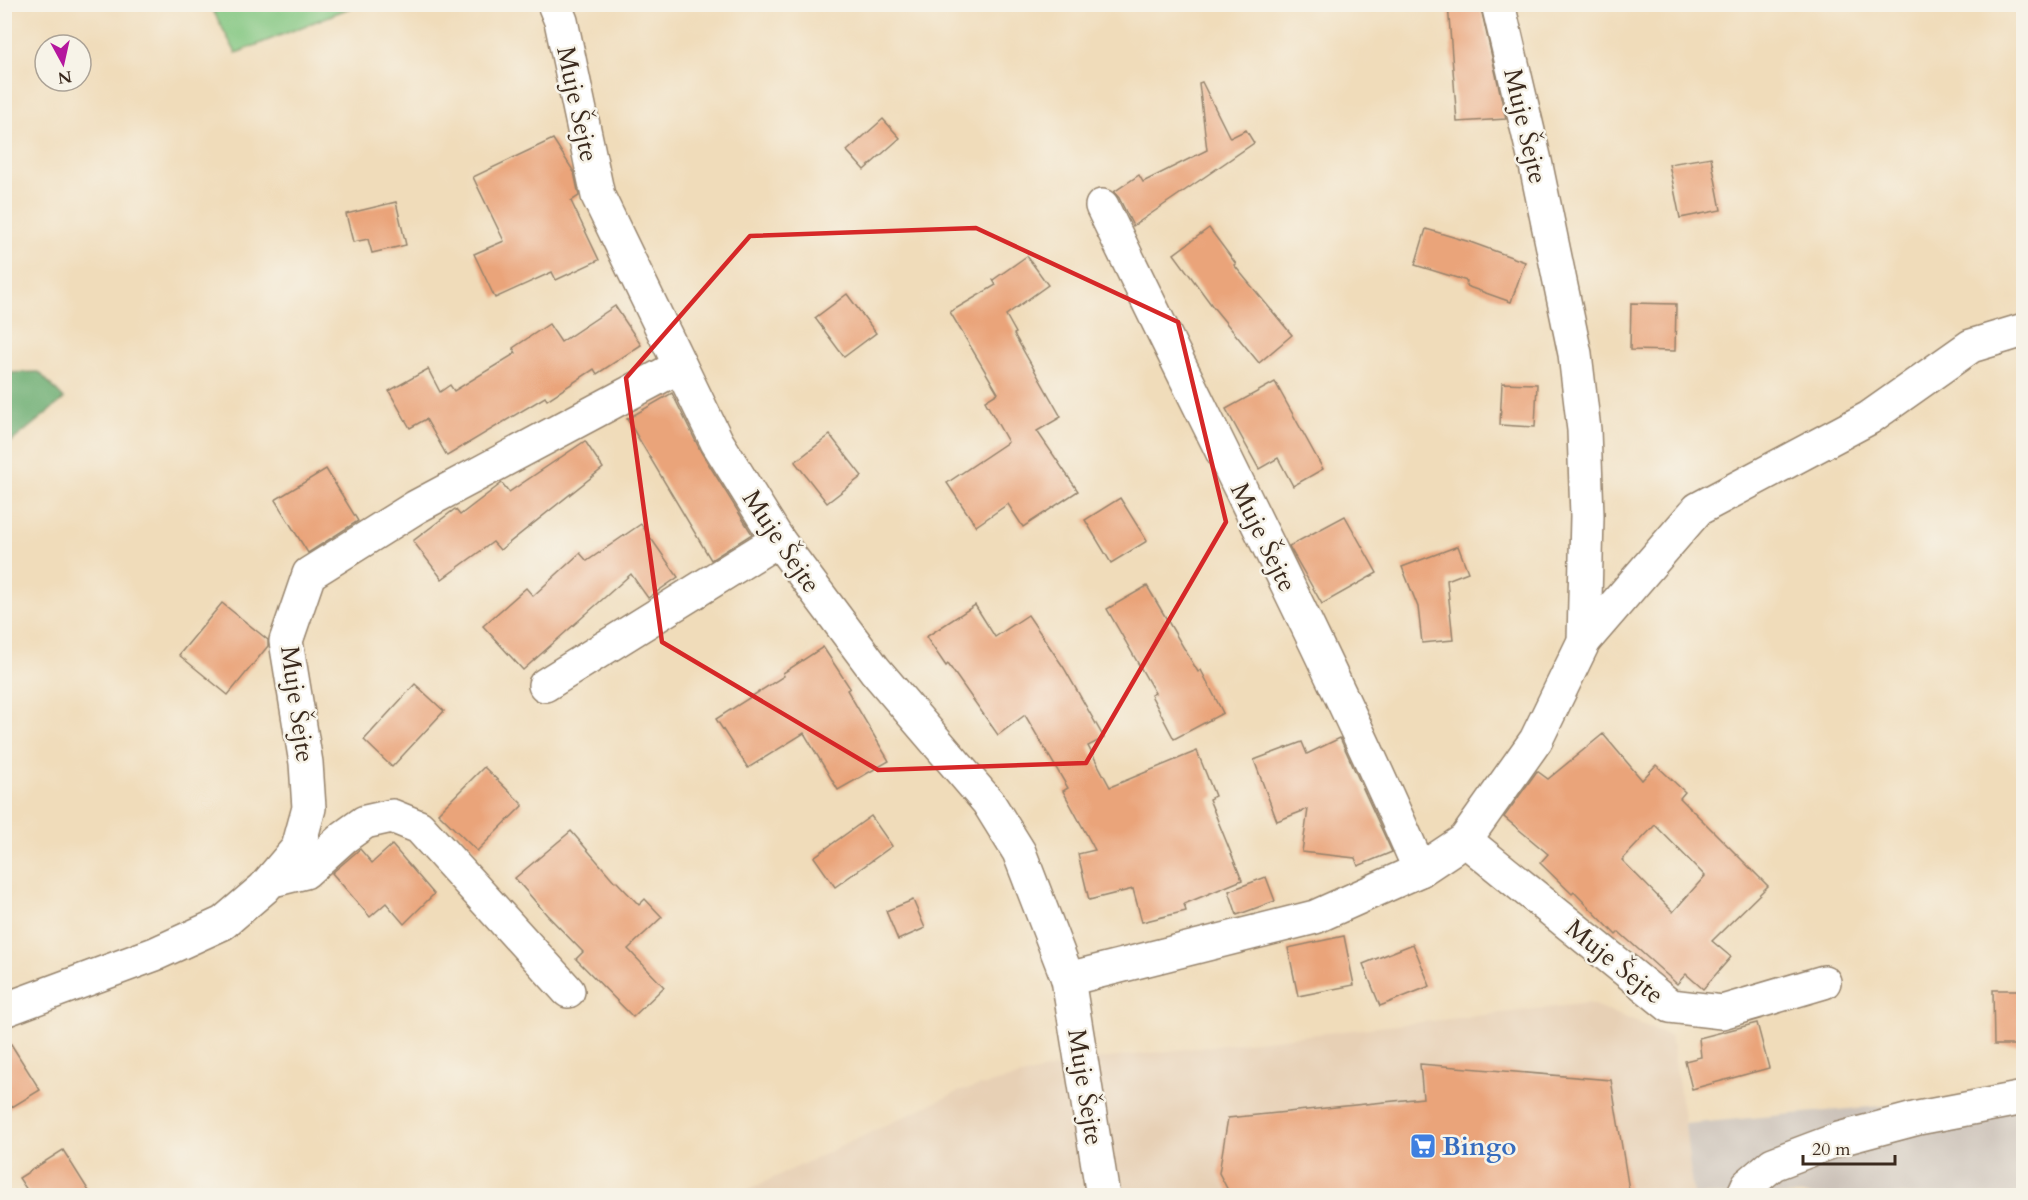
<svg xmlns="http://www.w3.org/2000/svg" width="2028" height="1200" font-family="Cardo,serif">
	<rect width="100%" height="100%" fill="#f7f3e8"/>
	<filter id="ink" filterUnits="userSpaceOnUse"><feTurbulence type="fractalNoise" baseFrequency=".0167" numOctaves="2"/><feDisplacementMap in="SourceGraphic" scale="12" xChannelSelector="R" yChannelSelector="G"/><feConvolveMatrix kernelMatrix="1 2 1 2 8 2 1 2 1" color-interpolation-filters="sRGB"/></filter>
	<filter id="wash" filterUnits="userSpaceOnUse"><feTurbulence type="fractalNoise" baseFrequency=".008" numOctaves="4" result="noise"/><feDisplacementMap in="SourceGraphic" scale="24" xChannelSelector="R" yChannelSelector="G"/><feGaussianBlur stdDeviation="1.35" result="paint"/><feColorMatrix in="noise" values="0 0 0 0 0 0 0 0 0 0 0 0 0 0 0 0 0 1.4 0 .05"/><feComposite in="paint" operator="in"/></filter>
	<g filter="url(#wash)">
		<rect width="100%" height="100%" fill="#f0dcba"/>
		<path fill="#e7d0b5" d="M 1589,1003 L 1671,1036 L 1685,1124 L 1693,1195 L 735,1196 L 957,1092 L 1081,1061 Z"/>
		<path fill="#ccc2b9" d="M 2023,1093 L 2023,1195 L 1693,1195 L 1685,1124 Z"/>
		<path fill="#81c680" stroke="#5e784f" stroke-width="1.5" d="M 210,5 L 357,5 L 236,53 Z"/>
		<path fill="#68ab6e" stroke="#526a46" stroke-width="1.5" d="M 39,372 L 64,399 L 11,442 L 5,442 L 5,373 Z"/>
		<g id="blocks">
			<g fill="#eaa47a" fill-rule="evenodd">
				<path d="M 1448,4 L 1480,4 L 1506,119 L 1457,122 Z"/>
				<path d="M 1202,82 L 1230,138 L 1246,130 L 1254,143 L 1133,226 L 1119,198 L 1114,192 L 1139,175 L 1143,182 L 1207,150 L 1199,83 Z"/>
				<path d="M 883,119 L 900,138 L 864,170 L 847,151 Z"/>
				<path d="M 553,139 L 574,172 L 579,196 L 571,201 L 599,260 L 556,280 L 552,272 L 495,298 L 474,254 L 504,241 L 473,177 Z"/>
				<path d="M 1711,157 L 1721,210 L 1680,218 L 1669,164 Z"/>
				<path d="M 396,202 L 406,245 L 372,253 L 368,239 L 353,242 L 346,214 Z"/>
				<path d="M 1209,228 L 1236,264 L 1234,265 L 1292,335 L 1259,363 L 1213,307 L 1174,254 Z"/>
				<path d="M 1426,229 L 1470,242 L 1525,262 L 1511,302 L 1466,286 L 1467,281 L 1415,265 Z"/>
				<path d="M 1027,256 L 1048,285 L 1006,315 L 1016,333 L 1014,334 L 1061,417 L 1037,431 L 1078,491 L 1023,527 L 1008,504 L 976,526 L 947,483 L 1008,442 L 985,401 L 998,393 L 950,312 L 996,285 L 993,280 Z"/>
				<path d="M 847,294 L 876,333 L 844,357 L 815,318 Z"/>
				<path d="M 1631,303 L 1676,304 L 1675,351 L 1630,350 Z"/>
				<path d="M 615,306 L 641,345 L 597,374 L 594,369 L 547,400 L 545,397 L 447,456 L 426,419 L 410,428 L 389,391 L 428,369 L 440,392 L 450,385 L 454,391 L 516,353 L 513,348 L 549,324 L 561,342 Z"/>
				<path d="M 1275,382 L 1323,469 L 1293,486 L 1278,458 L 1259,469 L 1226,409 Z"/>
				<path d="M 1502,383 L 1537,384 L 1535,427 L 1500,425 Z"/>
				<path d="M 672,393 L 701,452 L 752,534 L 711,560 L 627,419 Z"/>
				<path d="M 830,435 L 862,476 L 827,503 L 795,462 Z"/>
				<path d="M 585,441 L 603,468 L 500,550 L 493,542 L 442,579 L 413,541 L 455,509 L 460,515 L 502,483 L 509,492 Z"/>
				<path d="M 326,469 L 358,521 L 308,553 L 275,500 Z"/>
				<path d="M 1120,498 L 1147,541 L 1111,563 L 1085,520 Z"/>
				<path d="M 1345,516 L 1377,573 L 1322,604 L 1289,546 Z"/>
				<path d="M 641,524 L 678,577 L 648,598 L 631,574 L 523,670 L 483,626 L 526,588 L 533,596 L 580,553 L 587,561 Z"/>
				<path d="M 1458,546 L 1468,572 L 1447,580 L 1453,640 L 1422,643 L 1418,607 L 1402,567 Z"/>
				<path d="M 1147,586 L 1198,672 L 1201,670 L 1223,713 L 1174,739 L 1151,695 L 1155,693 L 1107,609 Z"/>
				<path d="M 222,603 L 268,640 L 268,646 L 228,695 L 179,655 Z"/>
				<path d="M 975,605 L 995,637 L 1028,615 L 1064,668 L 1104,738 L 1088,746 L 1110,787 L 1197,751 L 1215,796 L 1209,799 L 1242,880 L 1184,904 L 1186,911 L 1142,922 L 1133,889 L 1089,900 L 1078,854 L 1095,850 L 1063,791 L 1068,788 L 1025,715 L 998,735 L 948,664 L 946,666 L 926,637 Z"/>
				<path d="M 823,647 L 850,688 L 847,690 L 889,761 L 838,790 L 804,733 L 748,768 L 716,719 L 784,676 L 783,673 Z"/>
				<path d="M 415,684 L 444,711 L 392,767 L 364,740 Z"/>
				<path d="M 1603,734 L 1642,780 L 1656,765 L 1685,792 L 1680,798 L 1768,886 L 1712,941 L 1731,957 L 1703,989 L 1686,974 L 1677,984 L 1619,932 L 1616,935 L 1574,892 L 1572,894 L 1540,863 L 1548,854 L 1504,817 L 1537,771 L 1548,779 ZM 1655,825 L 1705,876 L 1673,912 L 1622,860 Z"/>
				<path d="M 1340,738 L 1392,852 L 1358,866 L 1355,858 L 1302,852 L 1308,809 L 1277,821 L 1254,760 L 1302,742 L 1307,754 Z"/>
				<path d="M 484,767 L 523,805 L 477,851 L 438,813 Z"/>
				<path d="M 871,816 L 892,846 L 835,887 L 814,857 Z"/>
				<path d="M 571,831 L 615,882 L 616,881 L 639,905 L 645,899 L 662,917 L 628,949 L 664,987 L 633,1017 L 576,959 L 583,952 L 547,915 L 515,878 Z"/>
				<path d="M 392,845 L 434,894 L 404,924 L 386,903 L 370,917 L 332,873 L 360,849 L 372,863 Z"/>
				<path d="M 1266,877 L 1275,901 L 1237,915 L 1229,891 Z"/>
				<path d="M 913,900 L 925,928 L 898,940 L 886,911 Z"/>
				<path d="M 1344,936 L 1354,985 L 1298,996 L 1288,948 Z"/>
				<path d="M 1413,944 L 1430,986 L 1380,1006 L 1363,964 Z"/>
				<path d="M 1993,990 L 2024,990 L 2024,1045 L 1994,1045 Z"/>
				<path d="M 1757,1023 L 1769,1068 L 1692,1089 L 1685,1061 L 1701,1057 L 1699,1038 Z"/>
				<path d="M 4,1033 L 40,1090 L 4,1112 Z"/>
				<path d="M 1420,1064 L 1611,1080 L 1630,1196 L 1231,1196 L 1219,1173 L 1228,1118 L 1423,1098 Z"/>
				<path d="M 63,1150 L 92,1196 L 31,1196 L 19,1178 Z"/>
			</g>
		</g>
	</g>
	<g filter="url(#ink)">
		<use href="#blocks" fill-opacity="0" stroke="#96836c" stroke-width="1.5"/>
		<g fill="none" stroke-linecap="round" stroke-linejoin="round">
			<defs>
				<g id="minor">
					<path d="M 554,4 L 561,21 L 598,196 L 717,442 L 778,540 L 875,670 L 988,802 L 1019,852 L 1068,979 L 1103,1196"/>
					<path d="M 1102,206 C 1208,427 1322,645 1420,870"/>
					<path d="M 1584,641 L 1698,509 L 1869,418 L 1971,346 L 2024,330"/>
					<path d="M 545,685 L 778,540"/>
					<path d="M 1465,840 L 1670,1006 L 1722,1012 L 1824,982"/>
					<path d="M 277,879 L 305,872 L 344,837 L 365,822 L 392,816 L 419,827 L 568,991"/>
					<path d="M 1068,979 L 1315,917 L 1420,870 L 1465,840 L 1536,740 L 1584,641 L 1587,516 L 1584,430 L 1575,354 L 1535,161 L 1498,4"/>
					<path d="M 4,1010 L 155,954 L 223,923 L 264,888 L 298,848 L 309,808 L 306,763 L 286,641 L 309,574 L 416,507 L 680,366"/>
					<path d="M 1743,1196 L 1748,1185 L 1773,1164 L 1839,1139 L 1918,1118 L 2024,1098"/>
				</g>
			</defs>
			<use href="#minor" stroke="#96836c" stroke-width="36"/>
			<use href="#minor" stroke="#fff" stroke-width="33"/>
		</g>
	</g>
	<path fill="none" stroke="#d62828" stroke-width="4.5" stroke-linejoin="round" d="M 976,228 L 1178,322 L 1226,522 L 1086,763 L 878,770 L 662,642 L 626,378 L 750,236 Z"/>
	<defs>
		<symbol id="supermarket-square" viewBox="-11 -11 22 22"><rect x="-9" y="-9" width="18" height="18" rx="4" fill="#3f7fe0" stroke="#f7f3e8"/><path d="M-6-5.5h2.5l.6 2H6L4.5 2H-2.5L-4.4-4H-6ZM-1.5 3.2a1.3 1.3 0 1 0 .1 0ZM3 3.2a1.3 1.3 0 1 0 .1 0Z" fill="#fff"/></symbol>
	</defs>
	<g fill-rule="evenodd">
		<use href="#supermarket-square" x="1408" y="1131" width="30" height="30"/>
	</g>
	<g text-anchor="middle" stroke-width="5" stroke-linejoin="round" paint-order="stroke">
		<g font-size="26" fill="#3b2a1e" stroke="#f7f3e8">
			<text transform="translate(578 104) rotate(78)" y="9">Muje Šejte</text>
			<text transform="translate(1526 126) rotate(77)" y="9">Muje Šejte</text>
			<text transform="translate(1264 537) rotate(64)" y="9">Muje Šejte</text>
			<text transform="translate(782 541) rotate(56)" y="9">Muje Šejte</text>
			<text transform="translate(298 704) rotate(82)" y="9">Muje Šejte</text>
			<text transform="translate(1615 961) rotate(39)" y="9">Muje Šejte</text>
			<text transform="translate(1086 1087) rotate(81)" y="9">Muje Šejte</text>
		</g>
		<g font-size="26" font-weight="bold" fill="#366cbe" stroke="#f7f3e8" text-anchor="start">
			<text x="1442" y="1155">Bingo</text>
		</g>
	</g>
	<rect width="2028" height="1200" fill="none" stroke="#f7f3e8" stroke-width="24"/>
	<g transform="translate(63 63) rotate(172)"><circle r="28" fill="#f7f3e8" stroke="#aca397" stroke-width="1.5"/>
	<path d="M0-4.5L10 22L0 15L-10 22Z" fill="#b5179e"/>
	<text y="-9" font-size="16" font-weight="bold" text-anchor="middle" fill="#3b2a1e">N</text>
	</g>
	<path d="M1803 1155v9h92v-9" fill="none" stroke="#3b2a1e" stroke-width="3"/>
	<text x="1812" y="1155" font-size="18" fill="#3b2a1e" stroke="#f7f3e8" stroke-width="4.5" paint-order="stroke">20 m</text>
</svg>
